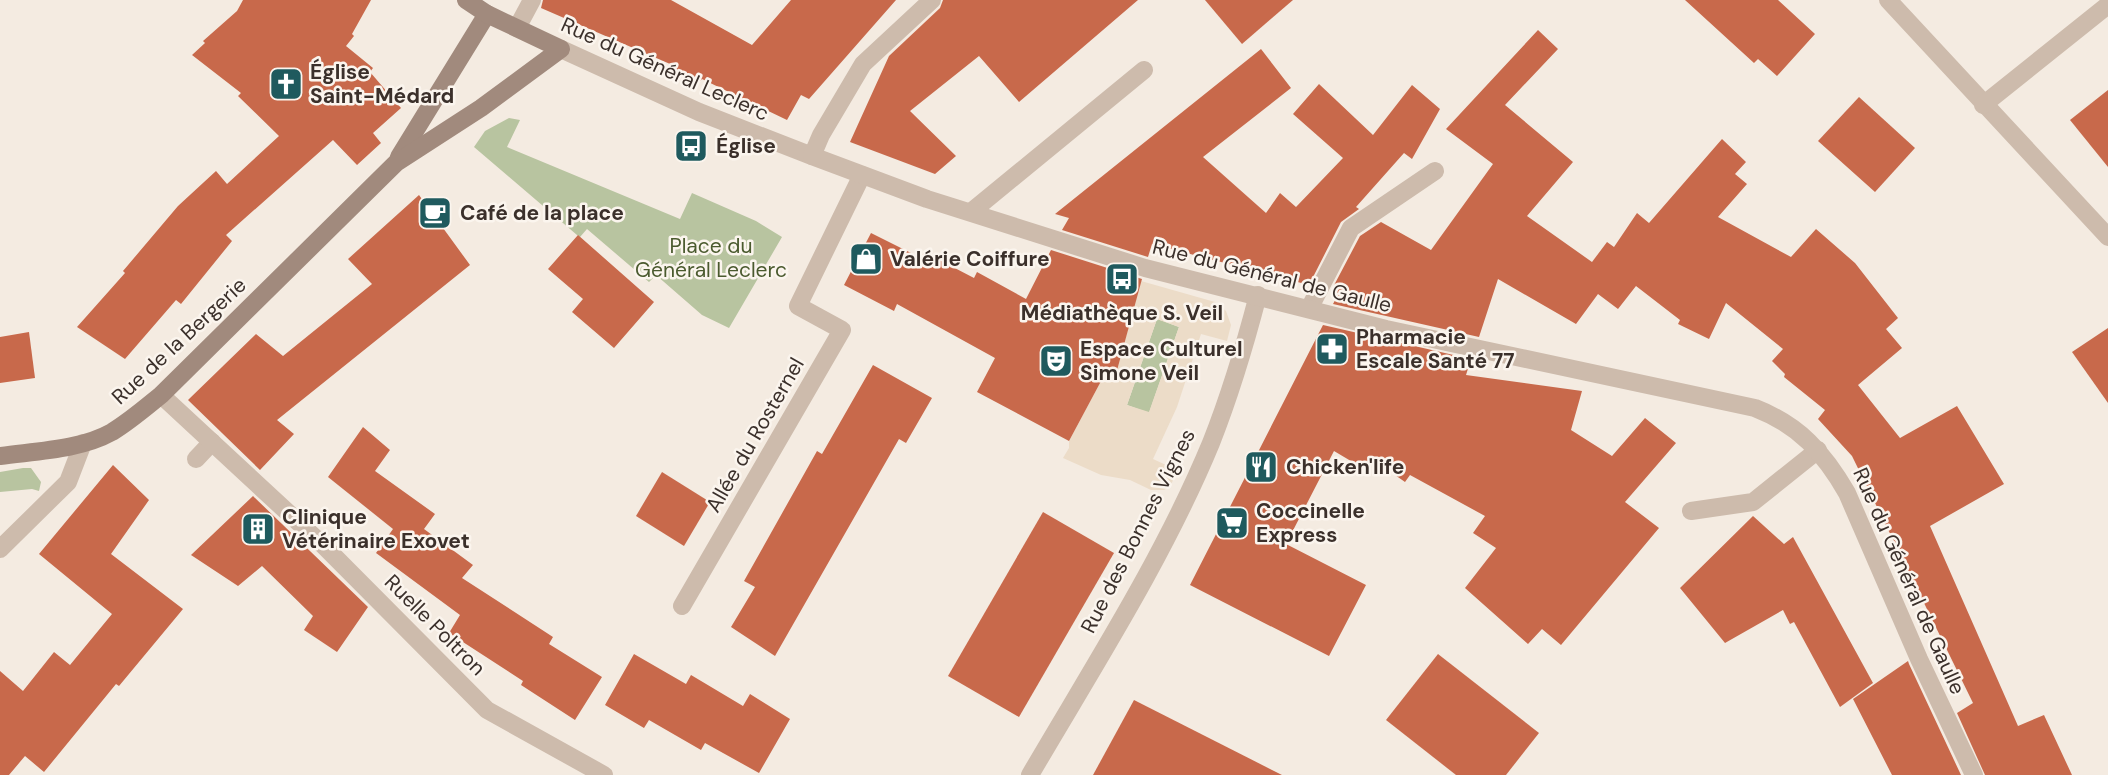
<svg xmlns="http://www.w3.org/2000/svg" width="2108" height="775" font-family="'DM Sans',sans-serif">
	<rect width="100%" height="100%" fill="#f4ebe1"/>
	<g fill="#b8c4a0">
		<path d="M 509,118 L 520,120 L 507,147 L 680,219 L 692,193 L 756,221 L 782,237 L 729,328 L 702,315 L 656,275 L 649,282 L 587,229 L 580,237 L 577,235 L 474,147 L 485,131 Z"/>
		<path d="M 1157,319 L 1179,327 L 1149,413 L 1127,405 Z"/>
		<path d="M 23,468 L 31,468 L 41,482 L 39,491 L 32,489 L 0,492 L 0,472 Z"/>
	</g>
	<path fill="#ecdcc8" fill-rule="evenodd" d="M 1141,281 L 1215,302 L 1226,311 L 1231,325 L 1227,341 L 1201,334 L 1177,407 L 1153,459 L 1179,471 L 1169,487 L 1164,490 L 1151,490 L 1130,480 L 1101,475 L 1063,458 L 1069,448 L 1069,441 L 1107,370 L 1116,374 ZM 1157,319 L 1179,327 L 1149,412 L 1127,405 Z"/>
	<g fill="#c8694b">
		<path d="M 243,0 L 371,0 L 352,34 L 354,36 L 346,46 L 373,68 L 370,72 L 401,108 L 373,133 L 381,143 L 357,165 L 333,140 L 226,235 L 232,241 L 181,304 L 176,300 L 125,359 L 77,327 L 125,273 L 123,271 L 178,206 L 216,171 L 227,184 L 279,136 L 238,96 L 241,93 L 192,55 L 205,43 L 203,41 L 237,11 Z"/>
		<path d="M 543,0 L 671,0 L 752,45 L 791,0 L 896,0 L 809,99 L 801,95 L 787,120 L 702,79 L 700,81 L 676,69 L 677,67 L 541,8 Z"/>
		<path d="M 943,0 L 1138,0 L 1019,102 L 979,56 L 910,111 L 956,156 L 935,174 L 850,142 L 889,56 L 940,8 Z"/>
		<path d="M 1205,0 L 1293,0 L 1242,44 Z"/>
		<path d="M 1685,0 L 1778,0 L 1815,34 L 1777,76 L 1758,59 L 1754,63 Z"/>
		<path d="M 1538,30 L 1558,49 L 1505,105 L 1573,162 L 1527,216 L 1592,262 L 1607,242 L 1614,247 L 1637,213 L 1649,223 L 1722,139 L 1746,162 L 1735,174 L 1747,184 L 1718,217 L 1791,257 L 1816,229 L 1855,263 L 1898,318 L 1886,329 L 1902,348 L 1858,385 L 1900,438 L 1957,406 L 2004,484 L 1930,526 L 2018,726 L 2044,715 L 2072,775 L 1985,775 L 1957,713 L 1973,703 L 1852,456 L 1818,419 L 1825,410 L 1784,377 L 1785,374 L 1772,361 L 1783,349 L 1726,303 L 1709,339 L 1678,324 L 1680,320 L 1636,286 L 1618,309 L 1598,294 L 1576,324 L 1498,279 L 1479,337 L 1333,304 L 1339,293 L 1331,291 L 1360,236 L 1381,222 L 1431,250 L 1493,164 L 1446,129 Z"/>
		<path d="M 1261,49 L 1291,88 L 1203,157 L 1266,213 L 1280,193 L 1296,207 L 1343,158 L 1293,114 L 1319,84 L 1373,135 L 1412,85 L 1440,109 L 1412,159 L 1404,153 L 1356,207 L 1359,209 L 1341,222 L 1309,285 L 1152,244 L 1148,257 L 1062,230 L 1069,218 L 1055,214 Z"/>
		<path d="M 2108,90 L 2108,167 L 2070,120 Z"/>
		<path d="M 1859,97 L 1915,148 L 1875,192 L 1818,141 Z"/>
		<path d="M 419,195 L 470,265 L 277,420 L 294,434 L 260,470 L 188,400 L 256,334 L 283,356 L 372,284 L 348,259 Z"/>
		<path d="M 871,233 L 921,258 L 924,252 L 974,278 L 977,272 L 1026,299 L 1051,250 L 1142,279 L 1116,374 L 1107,370 L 1069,441 L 977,392 L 995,358 L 897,304 L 894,311 L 844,285 Z"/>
		<path d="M 578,235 L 654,302 L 614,348 L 572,312 L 583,299 L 548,269 Z"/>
		<path d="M 1323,325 L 1471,359 L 1466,375 L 1582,391 L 1571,430 L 1612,456 L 1645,418 L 1676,443 L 1625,502 L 1659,528 L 1561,645 L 1542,629 L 1528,644 L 1465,588 L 1496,548 L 1473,533 L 1485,516 L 1410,475 L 1405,482 L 1372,459 L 1366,470 L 1334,451 L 1286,544 L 1366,585 L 1329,656 L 1190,585 Z"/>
		<path d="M 2108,328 L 2108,403 L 2072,352 Z"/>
		<path d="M 29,332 L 35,378 L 0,383 L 0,337 Z"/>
		<path d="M 873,365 L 932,398 L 906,443 L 899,439 L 775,656 L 731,627 L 755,587 L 744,581 L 817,451 L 822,454 Z"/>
		<path d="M 363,427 L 390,450 L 375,471 L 435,514 L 424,529 L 473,565 L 462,578 L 553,637 L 549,644 L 602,677 L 575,720 L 521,685 L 523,681 L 449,633 L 460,615 L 376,553 L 393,529 L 328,477 Z"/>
		<path d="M 113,465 L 149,500 L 111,554 L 183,609 L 119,686 L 116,684 L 44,772 L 25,756 L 9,775 L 0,775 L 0,671 L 23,691 L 54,652 L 70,665 L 112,614 L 39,554 Z"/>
		<path d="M 662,472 L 710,502 L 684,546 L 636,516 Z"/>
		<path d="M 253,496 L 368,607 L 337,652 L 304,630 L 313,616 L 262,566 L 238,586 L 191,555 Z"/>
		<path d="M 1043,512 L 1114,553 L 1019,717 L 948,676 Z"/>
		<path d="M 1753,516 L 1784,544 L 1793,537 L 1873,683 L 1840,707 L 1794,622 L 1790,624 L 1783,610 L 1725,643 L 1680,588 Z"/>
		<path d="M 634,654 L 686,684 L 691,675 L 743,706 L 750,694 L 790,719 L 759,773 L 705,743 L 701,750 L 649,720 L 644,728 L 605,705 Z"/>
		<path d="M 1438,654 L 1539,733 L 1506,775 L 1456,775 L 1386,720 Z"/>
		<path d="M 1908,661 L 1909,664 L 1961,775 L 1892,775 L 1853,699 Z"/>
		<path d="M 1134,700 L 1282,775 L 1093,775 Z"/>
	</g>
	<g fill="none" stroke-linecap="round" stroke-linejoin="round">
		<g stroke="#cdbbac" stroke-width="18">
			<path d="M 517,28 L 532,0"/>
			<path d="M 1309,309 L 1351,228 L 1435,171"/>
			<path d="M 196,459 L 212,442"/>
			<path d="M 1691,511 L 1753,502 L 1818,450"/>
		</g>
		<g stroke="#cdbbac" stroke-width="18">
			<path d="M 1888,0 L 2108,237"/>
			<path d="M 1983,105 L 2108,5"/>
			<path d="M 971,212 L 1144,70"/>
			<path d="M 161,395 L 324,546 L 487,710 L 604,775"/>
			<path d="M 0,549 L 68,482 L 83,443"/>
			<path d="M 682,606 L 842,330 L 798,306 L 862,175"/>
			<path d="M 1030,775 C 1093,667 1163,559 1211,443 C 1230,395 1245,345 1258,295"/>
		</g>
		<g stroke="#cdbbac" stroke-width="18">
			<path d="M 561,49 L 699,112 L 812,156 L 927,199 L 1145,268 L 1386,329 L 1755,408 C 1799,425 1824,453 1847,493 L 1919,659 L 1974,775"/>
			<path d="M 812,156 L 821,135 L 863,64 L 932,0"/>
		</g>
		<g stroke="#a18a7d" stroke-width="18">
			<path d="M 399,157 L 487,14"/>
			<path d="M 0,456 C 36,451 80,450 112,432 C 130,421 145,408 161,395 L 396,163 L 481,108 L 561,49 L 487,14 L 466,0"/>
		</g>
	</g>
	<defs>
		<symbol id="church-square" viewBox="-11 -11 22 22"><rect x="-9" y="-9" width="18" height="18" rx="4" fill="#1f5a5e" stroke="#fbf5ee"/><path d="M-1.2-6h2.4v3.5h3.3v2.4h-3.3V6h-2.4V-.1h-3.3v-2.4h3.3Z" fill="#fff"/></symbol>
		<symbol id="bus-square" viewBox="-11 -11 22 22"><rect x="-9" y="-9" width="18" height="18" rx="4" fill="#1f5a5e" stroke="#fbf5ee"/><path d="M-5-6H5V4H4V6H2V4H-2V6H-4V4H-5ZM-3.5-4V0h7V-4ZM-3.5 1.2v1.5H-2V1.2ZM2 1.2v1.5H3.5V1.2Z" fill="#fff"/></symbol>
		<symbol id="cafe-square" viewBox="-11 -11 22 22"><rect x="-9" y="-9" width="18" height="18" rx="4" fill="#1f5a5e" stroke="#fbf5ee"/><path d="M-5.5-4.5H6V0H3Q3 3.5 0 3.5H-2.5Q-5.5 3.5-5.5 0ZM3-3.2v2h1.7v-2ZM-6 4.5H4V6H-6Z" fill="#fff"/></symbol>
		<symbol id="shop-square" viewBox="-11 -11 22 22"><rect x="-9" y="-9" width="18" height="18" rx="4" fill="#1f5a5e" stroke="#fbf5ee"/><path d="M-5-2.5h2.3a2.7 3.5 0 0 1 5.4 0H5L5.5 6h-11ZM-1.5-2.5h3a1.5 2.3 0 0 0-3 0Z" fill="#fff"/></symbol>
		<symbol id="pharmacy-square" viewBox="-11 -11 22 22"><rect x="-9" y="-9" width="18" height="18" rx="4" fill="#1f5a5e" stroke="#fbf5ee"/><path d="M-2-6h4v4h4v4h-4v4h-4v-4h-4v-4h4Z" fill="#fff"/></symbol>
		<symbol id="theatre-square" viewBox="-11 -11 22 22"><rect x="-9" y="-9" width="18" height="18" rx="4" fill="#1f5a5e" stroke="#fbf5ee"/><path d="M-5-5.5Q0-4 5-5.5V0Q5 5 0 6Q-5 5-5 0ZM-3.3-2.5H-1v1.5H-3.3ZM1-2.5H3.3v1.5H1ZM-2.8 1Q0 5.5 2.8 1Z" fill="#fff"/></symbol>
		<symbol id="restaurant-square" viewBox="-11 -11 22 22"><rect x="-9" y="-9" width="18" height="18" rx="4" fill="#1f5a5e" stroke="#fbf5ee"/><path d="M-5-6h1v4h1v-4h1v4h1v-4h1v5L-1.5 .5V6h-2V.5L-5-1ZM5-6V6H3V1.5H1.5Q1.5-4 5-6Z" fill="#fff"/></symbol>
		<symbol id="supermarket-square" viewBox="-11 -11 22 22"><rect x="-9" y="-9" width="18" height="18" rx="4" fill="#1f5a5e" stroke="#fbf5ee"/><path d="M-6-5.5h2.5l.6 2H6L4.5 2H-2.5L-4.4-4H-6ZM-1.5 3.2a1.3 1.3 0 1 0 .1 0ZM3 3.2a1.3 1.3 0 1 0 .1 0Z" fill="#fff"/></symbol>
		<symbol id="building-square" viewBox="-11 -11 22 22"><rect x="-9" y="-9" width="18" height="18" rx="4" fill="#1f5a5e" stroke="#fbf5ee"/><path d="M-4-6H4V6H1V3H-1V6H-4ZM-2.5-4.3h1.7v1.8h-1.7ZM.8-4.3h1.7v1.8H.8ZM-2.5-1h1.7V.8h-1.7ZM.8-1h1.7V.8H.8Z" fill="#fff"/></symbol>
	</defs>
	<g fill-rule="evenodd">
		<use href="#church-square" x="267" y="65" width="38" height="38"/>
		<use href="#bus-square" x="672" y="127" width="38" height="38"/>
		<use href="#cafe-square" x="416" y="194" width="38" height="38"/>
		<use href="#shop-square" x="847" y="240" width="38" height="38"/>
		<use href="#bus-square" x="1103" y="260" width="38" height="38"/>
		<use href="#pharmacy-square" x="1313" y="330" width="38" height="38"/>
		<use href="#theatre-square" x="1037" y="342" width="38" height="38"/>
		<use href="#restaurant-square" x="1242" y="448" width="38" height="38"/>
		<use href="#supermarket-square" x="1213" y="504" width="38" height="38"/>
		<use href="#building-square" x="239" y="510" width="38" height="38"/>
	</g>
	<g text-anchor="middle" stroke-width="5" stroke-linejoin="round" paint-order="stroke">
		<g font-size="21" fill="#3b302b" stroke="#fbf5ee">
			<text transform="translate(665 69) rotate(24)" y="7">Rue du Général Leclerc</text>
			<text transform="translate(1272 276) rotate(14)" y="7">Rue du Général de Gaulle</text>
			<text transform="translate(179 341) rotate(-43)" y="7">Rue de la Bergerie</text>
			<text transform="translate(755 435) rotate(-60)" y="7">Allée du Rosternel</text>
			<text transform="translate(1138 531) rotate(-63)" y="7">Rue des Bonnes Vignes</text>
			<text transform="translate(1909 581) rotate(66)" y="7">Rue du Général de Gaulle</text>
			<text transform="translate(435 625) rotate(45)" y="7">Ruelle Poltron</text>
		</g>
		<g font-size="21" font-weight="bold" fill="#3b302b" stroke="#fbf5ee" text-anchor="start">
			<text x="310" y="79">Église<tspan x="310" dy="24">Saint-Médard</tspan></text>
			<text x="716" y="153">Église</text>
			<text x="460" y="220">Café de la place</text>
			<text x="890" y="266">Valérie Coiffure</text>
			<text x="1122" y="320" text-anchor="middle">Médiathèque S. Veil</text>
			<text x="1356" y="344">Pharmacie<tspan x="1356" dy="24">Escale Santé 77</tspan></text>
			<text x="1080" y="356">Espace Culturel<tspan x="1080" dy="24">Simone Veil</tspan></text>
			<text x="1286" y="474">Chicken'life</text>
			<text x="1256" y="518">Coccinelle<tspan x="1256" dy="24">Express</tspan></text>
			<text x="282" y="524">Clinique<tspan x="282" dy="24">Vétérinaire Exovet</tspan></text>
		</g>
		<g font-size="21" fill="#4a5a2e" stroke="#fbf5ee">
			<text x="711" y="253">Place du<tspan x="711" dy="24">Général Leclerc</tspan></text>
		</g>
	</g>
</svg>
